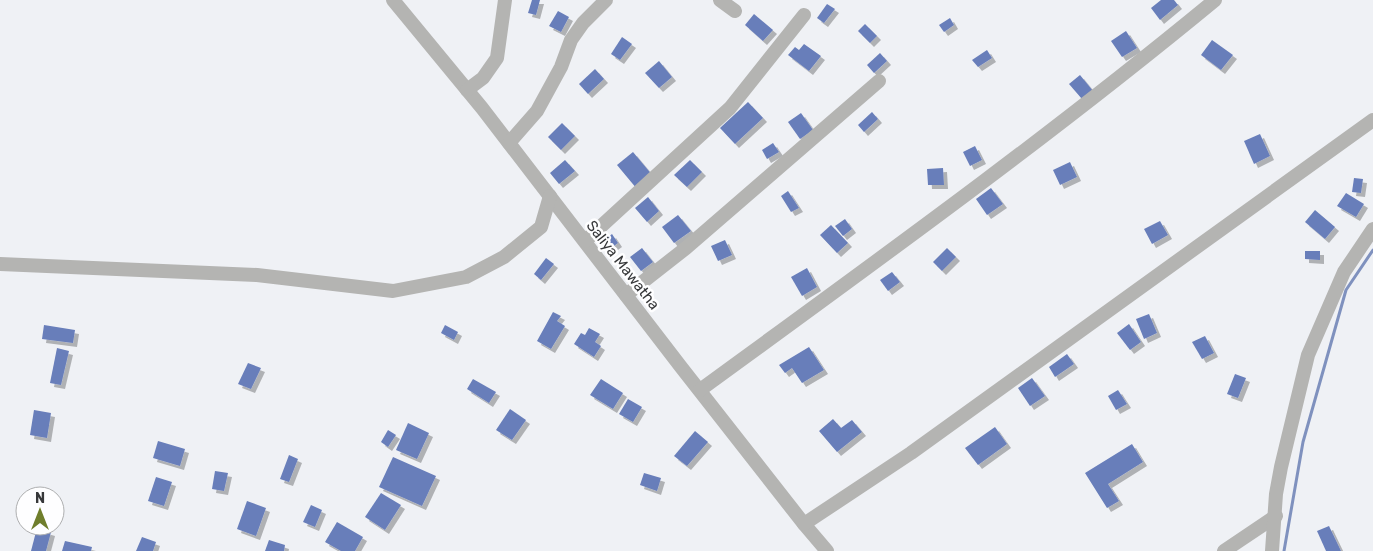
<svg xmlns="http://www.w3.org/2000/svg" width="1373" height="551" font-family="Rubik,sans-serif">
	<defs>
		<filter id="shadow"><feDropShadow dx="4" dy="4" stdDeviation="0" flood-color="#0004"/></filter>
	</defs>
	<rect width="100%" height="100%" fill="#eff1f5"/>
	<g fill="none" stroke-linecap="round" stroke-linejoin="round">
		<path stroke="#7f91be" stroke-width="3" d="M 1284,551 L 1303,442 L 1346,290 L 1373,250"/>
	</g>
	<g fill="#687eba" filter="url(#shadow)">
		<path d="M 532,0 L 540,0 L 536,15 L 528,13 Z"/>
		<path d="M 1161,0 L 1174,0 L 1178,5 L 1160,20 L 1151,8 Z"/>
		<path d="M 827,4 L 835,9 L 824,23 L 817,18 Z"/>
		<path d="M 558,11 L 569,17 L 561,32 L 549,26 Z"/>
		<path d="M 754,14 L 773,30 L 763,41 L 745,25 Z"/>
		<path d="M 950,18 L 954,25 L 944,32 L 939,25 Z"/>
		<path d="M 865,24 L 877,36 L 870,43 L 858,31 Z"/>
		<path d="M 1126,31 L 1137,48 L 1122,57 L 1111,41 Z"/>
		<path d="M 622,37 L 632,44 L 620,60 L 611,54 Z"/>
		<path d="M 1212,40 L 1233,55 L 1221,70 L 1201,55 Z"/>
		<path d="M 804,44 L 821,56 L 809,71 L 788,55 L 795,47 L 799,50 Z"/>
		<path d="M 987,50 L 992,58 L 978,67 L 972,60 Z"/>
		<path d="M 880,53 L 887,61 L 874,73 L 867,65 Z"/>
		<path d="M 659,61 L 672,77 L 659,88 L 645,73 Z"/>
		<path d="M 595,69 L 604,79 L 588,94 L 579,84 Z"/>
		<path d="M 1080,75 L 1093,91 L 1082,99 L 1069,84 Z"/>
		<path d="M 748,102 L 763,118 L 735,144 L 720,128 Z"/>
		<path d="M 872,112 L 878,119 L 864,132 L 858,125 Z"/>
		<path d="M 801,113 L 813,130 L 800,139 L 788,122 Z"/>
		<path d="M 562,123 L 575,136 L 561,150 L 548,137 Z"/>
		<path d="M 1260,134 L 1270,156 L 1254,164 L 1244,141 Z"/>
		<path d="M 773,143 L 779,152 L 767,159 L 762,150 Z"/>
		<path d="M 975,146 L 982,160 L 970,166 L 963,152 Z"/>
		<path d="M 633,152 L 653,176 L 637,189 L 617,165 Z"/>
		<path d="M 565,160 L 575,171 L 559,184 L 550,173 Z"/>
		<path d="M 690,160 L 702,172 L 687,187 L 674,175 Z"/>
		<path d="M 1070,162 L 1077,177 L 1060,185 L 1053,170 Z"/>
		<path d="M 943,168 L 944,185 L 928,185 L 927,169 Z"/>
		<path d="M 1354,178 L 1363,179 L 1361,193 L 1352,192 Z"/>
		<path d="M 991,188 L 1003,204 L 987,215 L 976,199 Z"/>
		<path d="M 788,191 L 799,208 L 791,212 L 781,196 Z"/>
		<path d="M 1346,193 L 1364,204 L 1356,217 L 1337,206 Z"/>
		<path d="M 648,197 L 659,211 L 647,222 L 635,208 Z"/>
		<path d="M 1315,210 L 1335,227 L 1325,239 L 1305,222 Z"/>
		<path d="M 678,215 L 691,231 L 674,243 L 662,227 Z"/>
		<path d="M 845,219 L 852,229 L 843,236 L 835,226 Z"/>
		<path d="M 1160,221 L 1168,235 L 1152,244 L 1144,229 Z"/>
		<path d="M 831,225 L 848,243 L 837,253 L 820,235 Z"/>
		<path d="M 612,234 L 618,243 L 607,251 L 601,243 Z"/>
		<path d="M 725,240 L 732,255 L 718,261 L 711,246 Z"/>
		<path d="M 642,248 L 653,262 L 641,271 L 630,257 Z"/>
		<path d="M 947,248 L 956,257 L 942,271 L 933,262 Z"/>
		<path d="M 1305,251 L 1320,251 L 1320,260 L 1305,259 Z"/>
		<path d="M 546,258 L 554,264 L 541,280 L 534,274 Z"/>
		<path d="M 807,268 L 817,287 L 802,296 L 791,277 Z"/>
		<path d="M 892,272 L 900,282 L 888,291 L 880,280 Z"/>
		<path d="M 553,312 L 561,316 L 557,321 L 565,326 L 551,349 L 537,341 Z"/>
		<path d="M 1149,314 L 1157,333 L 1144,339 L 1136,319 Z"/>
		<path d="M 1129,324 L 1141,342 L 1130,350 L 1117,333 Z"/>
		<path d="M 44,325 L 75,330 L 73,343 L 42,339 Z"/>
		<path d="M 445,325 L 458,332 L 454,340 L 441,333 Z"/>
		<path d="M 589,328 L 600,334 L 595,342 L 601,346 L 594,357 L 574,344 L 581,333 L 585,335 Z"/>
		<path d="M 1205,336 L 1214,353 L 1202,359 L 1192,342 Z"/>
		<path d="M 809,347 L 824,370 L 802,383 L 792,368 L 785,373 L 779,365 Z"/>
		<path d="M 57,348 L 69,351 L 61,385 L 50,383 Z"/>
		<path d="M 1067,354 L 1074,364 L 1055,377 L 1049,367 Z"/>
		<path d="M 248,363 L 261,368 L 251,389 L 238,384 Z"/>
		<path d="M 1235,374 L 1246,378 L 1238,398 L 1227,394 Z"/>
		<path d="M 1032,378 L 1045,396 L 1030,406 L 1018,388 Z"/>
		<path d="M 473,379 L 496,392 L 489,403 L 467,389 Z"/>
		<path d="M 601,379 L 623,393 L 613,409 L 590,395 Z"/>
		<path d="M 1118,390 L 1127,404 L 1116,410 L 1108,396 Z"/>
		<path d="M 628,399 L 642,407 L 633,422 L 619,414 Z"/>
		<path d="M 510,409 L 526,420 L 512,440 L 496,430 Z"/>
		<path d="M 34,410 L 51,413 L 47,438 L 30,435 Z"/>
		<path d="M 833,419 L 841,428 L 852,420 L 862,432 L 837,452 L 819,431 Z"/>
		<path d="M 408,423 L 429,433 L 417,459 L 396,450 Z"/>
		<path d="M 995,427 L 1007,444 L 978,465 L 965,448 Z"/>
		<path d="M 388,430 L 396,435 L 388,447 L 381,442 Z"/>
		<path d="M 695,431 L 708,442 L 687,466 L 674,456 Z"/>
		<path d="M 158,441 L 185,449 L 180,466 L 153,458 Z"/>
		<path d="M 1132,444 L 1143,462 L 1108,484 L 1119,501 L 1107,508 L 1085,473 Z"/>
		<path d="M 289,455 L 298,459 L 289,482 L 280,479 Z"/>
		<path d="M 393,457 L 436,476 L 422,506 L 379,487 Z"/>
		<path d="M 215,471 L 228,473 L 224,491 L 212,489 Z"/>
		<path d="M 644,473 L 661,478 L 657,491 L 640,485 Z"/>
		<path d="M 156,477 L 172,482 L 164,506 L 148,501 Z"/>
		<path d="M 381,493 L 401,505 L 385,530 L 365,517 Z"/>
		<path d="M 247,501 L 266,508 L 256,536 L 237,529 Z"/>
		<path d="M 311,505 L 322,510 L 315,527 L 303,522 Z"/>
		<path d="M 337,522 L 363,537 L 355,551 L 341,551 L 325,542 Z"/>
		<path d="M 1329,526 L 1341,551 L 1326,551 L 1317,531 Z"/>
		<path d="M 37,528 L 51,532 L 46,551 L 31,551 Z"/>
		<path d="M 142,537 L 156,542 L 153,551 L 136,551 Z"/>
		<path d="M 269,540 L 285,545 L 284,551 L 265,551 Z"/>
		<path d="M 65,541 L 92,547 L 91,551 L 62,551 Z"/>
	</g>
	<g fill="none" stroke-linecap="round" stroke-linejoin="round">
		<g stroke="#b4b4b2" stroke-width="14">
			<path d="M 393,0 L 482,108 L 681,367 L 804,524 L 827,551"/>
			<path d="M 720,0 L 735,11"/>
			<path d="M 467,90 L 483,78 L 497,58 L 505,0"/>
			<path d="M 509,143 L 537,111 L 561,67 L 571,40 L 583,23 L 606,0"/>
			<path d="M 585,241 L 730,108 L 804,15"/>
			<path d="M 0,264 L 257,275 L 393,291 L 466,277 L 504,257 L 541,227 L 550,196"/>
			<path d="M 626,295 L 686,248 L 879,81"/>
			<path d="M 700,390 C 874,263 1049,137 1215,0"/>
			<path d="M 804,524 L 911,453 L 1373,120"/>
			<path d="M 1224,551 L 1276,516"/>
			<path d="M 1272,551 L 1276,494 L 1281,467 L 1308,355 L 1344,272 L 1373,229"/>
		</g>
	</g>
	<g text-anchor="middle" stroke-width="5" stroke-linejoin="round" paint-order="stroke">
		<g font-size="15" fill="#37383a" stroke="#fefeff">
			<text transform="translate(623 265) rotate(52)" y="5">Saliya Mawatha</text>
		</g>
	</g>
	<g transform="translate(40 511)"><circle r="24" fill="#fefeff" stroke="#aeafb0"/>
	<path d="M0-4L9 19L0 12L-9 19Z" fill="#6f7e2c"/>
	<text y="-8" font-size="14" font-weight="bold" text-anchor="middle" fill="#37383a">N</text>
	</g>
</svg>
